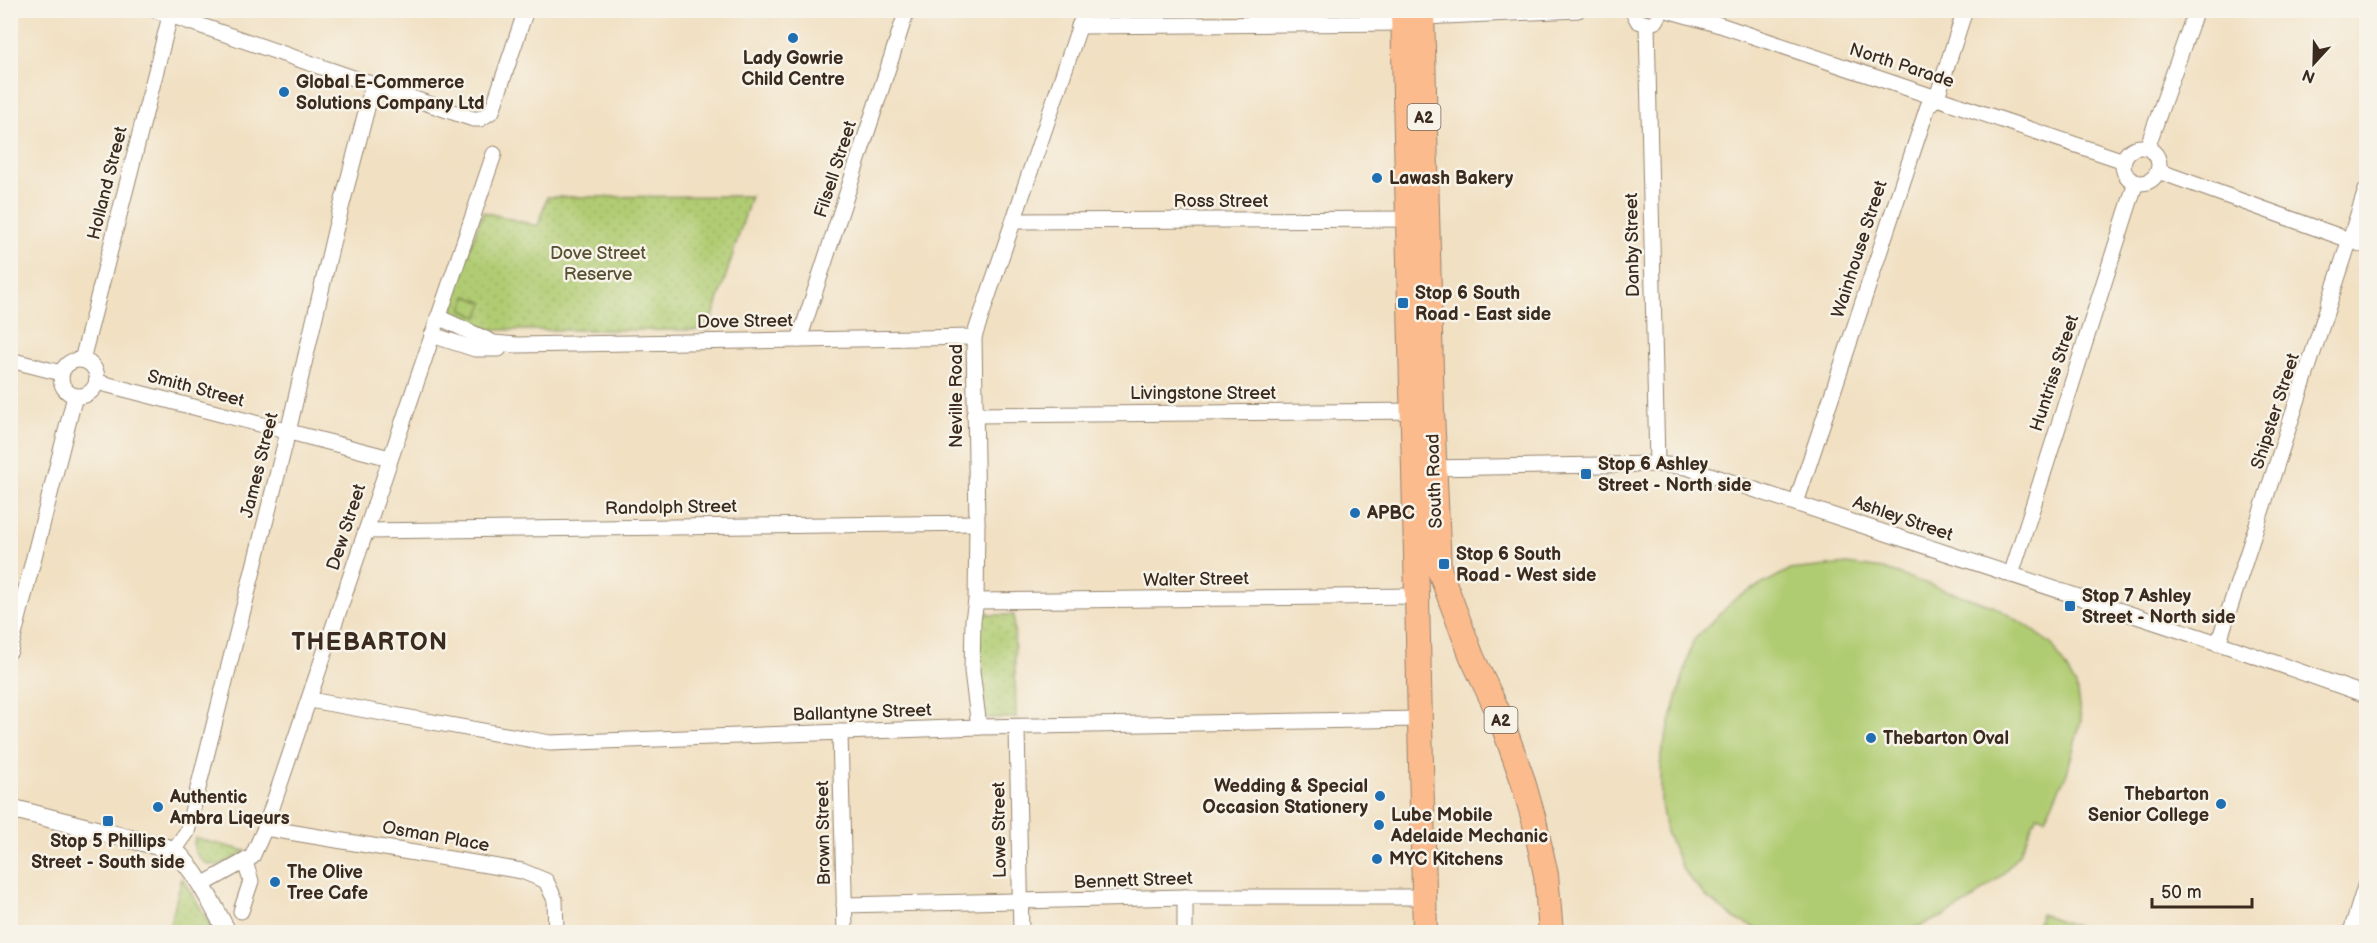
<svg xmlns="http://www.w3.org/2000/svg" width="2377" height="943" font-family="'Balsamiq Sans',sans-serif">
	<defs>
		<pattern id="park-dots" width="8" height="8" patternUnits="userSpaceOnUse" patternTransform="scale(1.5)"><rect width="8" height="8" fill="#b0cc72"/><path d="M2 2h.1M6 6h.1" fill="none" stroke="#98af62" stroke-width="1.8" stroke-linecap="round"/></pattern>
	</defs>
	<rect width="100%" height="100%" fill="#f7f3e8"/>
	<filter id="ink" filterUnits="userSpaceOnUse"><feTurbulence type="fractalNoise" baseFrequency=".0167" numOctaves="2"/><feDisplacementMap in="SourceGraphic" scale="12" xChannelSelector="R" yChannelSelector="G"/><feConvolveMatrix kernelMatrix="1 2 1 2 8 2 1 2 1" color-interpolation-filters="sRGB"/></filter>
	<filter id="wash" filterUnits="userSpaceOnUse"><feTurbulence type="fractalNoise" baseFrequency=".008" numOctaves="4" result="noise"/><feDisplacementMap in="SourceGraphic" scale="24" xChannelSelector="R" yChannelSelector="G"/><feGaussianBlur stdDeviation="1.35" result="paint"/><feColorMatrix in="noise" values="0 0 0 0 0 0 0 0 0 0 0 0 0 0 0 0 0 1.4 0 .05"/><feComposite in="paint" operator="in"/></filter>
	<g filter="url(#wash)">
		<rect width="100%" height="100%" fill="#f1e0c2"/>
		<g fill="url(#park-dots)" stroke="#767b48" stroke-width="1.5">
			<path d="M 751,196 L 709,330 L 495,330 L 444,318 L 483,212 L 538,226 L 547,197 Z"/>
			<path d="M 988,612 L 990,615 L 1014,615 L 1016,718 L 987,718 L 984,715 L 976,671 L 980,617 L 981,613 Z"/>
			<path d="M 195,838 L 246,851 C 231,860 212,875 198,856 C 193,850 193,845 195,838 Z"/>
			<path d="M 182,878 L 215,932 L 168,932 Z"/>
		</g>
		<g fill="#b0cc72" stroke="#767b48" stroke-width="1.5">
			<path d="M 467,296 L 484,303 L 478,317 L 462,310 Z"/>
			<path d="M 1847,564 L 1883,569 L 1993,606 L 2028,626 L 2053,646 L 2076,686 L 2081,720 L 2067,773 L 2045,818 L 2037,815 L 2019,854 L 2002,875 L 1969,902 L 1944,916 L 1905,932 L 1763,932 L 1736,919 L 1706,897 L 1683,870 L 1666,832 L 1661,804 L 1661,755 L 1693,641 L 1736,598 L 1789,570 Z"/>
			<path d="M 2041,914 L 2093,932 L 2034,932 Z"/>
		</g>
	</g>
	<g filter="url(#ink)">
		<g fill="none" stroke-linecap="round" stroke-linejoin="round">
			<defs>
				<g id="minor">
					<path d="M 155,10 L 473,119 L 480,119 L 492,111 L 526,10"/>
					<path d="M 1632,10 L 1638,21 L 1647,24 L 1656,21 L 1662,10"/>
					<path d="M 1667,10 L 1720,25 L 2124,161"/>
					<path d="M 1647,24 L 1657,464"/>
					<path d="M 1079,26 L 1403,23 L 1423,17 L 1578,10"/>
					<circle cx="2141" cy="165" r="18"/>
					<path d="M 2147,148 L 2196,10"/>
					<path d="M 2158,171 L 2366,246"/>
					<path d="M 1015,221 L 1415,219"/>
					<path d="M 438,317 L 494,343 L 517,345 L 974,337"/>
					<path d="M 432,335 L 475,349 L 499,349"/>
					<path d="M 799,340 L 907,10"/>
					<circle cx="79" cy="378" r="18"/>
					<path d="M 10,360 L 61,373"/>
					<path d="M 82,360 L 170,16"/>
					<path d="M 97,382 L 390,458"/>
					<path d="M 974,415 L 1420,411"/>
					<path d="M 1428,468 L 1657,464 L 1686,467 L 2233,648 L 2366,695"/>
					<path d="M 1796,503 L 1925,115 L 1928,106 L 1937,97 L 1965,10"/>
					<path d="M 366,531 L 977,523"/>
					<path d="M 2011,575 L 2136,182"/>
					<path d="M 976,601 L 1416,596"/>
					<path d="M 2218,644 L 2366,190"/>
					<path d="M 10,651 L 75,396"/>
					<path d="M 310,700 L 550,743 L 979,727 L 1419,719"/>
					<path d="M 979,727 L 972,671 L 973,620 L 976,601 L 977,523 L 974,337 L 1085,10"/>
					<path d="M 1017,727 L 1021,932"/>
					<path d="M 840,732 L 845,932"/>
					<path d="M 265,828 L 522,871 L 546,881 L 555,900 L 556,932"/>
					<path d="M 174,850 L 187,832 L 190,820 L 288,432 L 335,231 L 373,85"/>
					<path d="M 202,885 L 252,857 L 265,828 L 494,154"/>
					<path d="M 1185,897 L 1185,932"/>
					<path d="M 844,905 L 1185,897 L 1424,897"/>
					<path d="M 241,911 L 251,881 L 245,862"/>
					<path d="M 2351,932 L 2366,883"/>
				</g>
				<path id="tertiary" d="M 10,808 L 174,850 C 198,873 212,904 227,932"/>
				<g id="trunk">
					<path d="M 1403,10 L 1425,932"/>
					<path d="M 1422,10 L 1432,412 L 1439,569 L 1472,657 L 1499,714 L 1522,778 L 1534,820 L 1546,875 L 1551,932"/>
				</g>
			</defs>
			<use href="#minor" stroke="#968570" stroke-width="17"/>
			<use href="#tertiary" stroke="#968570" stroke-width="20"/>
			<use href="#trunk" stroke="#968570" stroke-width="26"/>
			<use href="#minor" stroke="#fff" stroke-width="15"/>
			<use href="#tertiary" stroke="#fff" stroke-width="18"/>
			<use href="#trunk" stroke="#fbbb8d" stroke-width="24"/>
		</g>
	</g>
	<g fill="#1f6fb2" stroke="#f7f3e8" stroke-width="2">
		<circle cx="793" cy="38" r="6"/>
		<circle cx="284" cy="92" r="6"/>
		<circle cx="1377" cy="178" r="6"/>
		<rect x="1397" y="297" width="12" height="12" rx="3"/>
		<rect x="1580" y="468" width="12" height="12" rx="3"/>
		<circle cx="1355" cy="513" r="6"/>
		<rect x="1438" y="558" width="12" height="12" rx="3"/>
		<rect x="2064" y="600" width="12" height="12" rx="3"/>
		<circle cx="1871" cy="738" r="6"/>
		<circle cx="1380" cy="796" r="6"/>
		<circle cx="2221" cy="804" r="6"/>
		<circle cx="158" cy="807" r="6"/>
		<rect x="102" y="815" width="12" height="12" rx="3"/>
		<circle cx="1379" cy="825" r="6"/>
		<circle cx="1377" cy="859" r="6"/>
		<circle cx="275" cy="882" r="6"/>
	</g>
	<g text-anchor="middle" stroke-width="5" stroke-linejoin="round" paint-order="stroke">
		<g fill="#f7f3e8" stroke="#73665b" stroke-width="1.5">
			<rect x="1407.5" y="104" width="33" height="26" rx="4.5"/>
			<rect x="1484.5" y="707" width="33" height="26" rx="4.5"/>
		</g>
		<g font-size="16" font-weight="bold" fill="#3b2a1e">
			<text x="1424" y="123">A2</text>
			<text x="1501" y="726">A2</text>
		</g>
		<g font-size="18" font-weight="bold" fill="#3b2a1e" stroke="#f7f3e8" text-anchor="start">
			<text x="793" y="64" text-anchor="middle">Lady Gowrie<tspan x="793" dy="21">Child Centre</tspan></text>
			<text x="296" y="88">Global E-Commerce<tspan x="296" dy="21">Solutions Company Ltd</tspan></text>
			<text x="1389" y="184">Lawash Bakery</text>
			<text x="1415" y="299">Stop 6 South<tspan x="1415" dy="21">Road - East side</tspan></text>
			<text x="1598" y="470">Stop 6 Ashley<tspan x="1598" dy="21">Street - North side</tspan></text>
			<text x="1367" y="519">APBC</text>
			<text x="1456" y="560">Stop 6 South<tspan x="1456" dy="21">Road - West side</tspan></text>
			<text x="2082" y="602">Stop 7 Ashley<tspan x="2082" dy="21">Street - North side</tspan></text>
			<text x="1883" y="744">Thebarton Oval</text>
			<text x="1368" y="792" text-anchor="end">Wedding &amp; Special<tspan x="1368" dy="21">Occasion Stationery</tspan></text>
			<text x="2209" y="800" text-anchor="end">Thebarton<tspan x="2209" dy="21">Senior College</tspan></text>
			<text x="170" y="803">Authentic<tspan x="170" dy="21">Ambra Liqeurs</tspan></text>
			<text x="1391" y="821">Lube Mobile<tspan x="1391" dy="21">Adelaide Mechanic</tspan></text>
			<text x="108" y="847" text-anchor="middle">Stop 5 Phillips<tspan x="108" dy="21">Street - South side</tspan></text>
			<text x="1389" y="865">MYC Kitchens</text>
			<text x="287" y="878">The Olive<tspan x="287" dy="21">Tree Cafe</tspan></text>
		</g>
		<g font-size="18" fill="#3b2a1e" stroke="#f7f3e8">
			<text transform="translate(1902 65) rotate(18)" y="6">North Parade</text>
			<text transform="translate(835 169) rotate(-72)" y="6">Filsell Street</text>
			<text transform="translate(107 183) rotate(-76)" y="6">Holland Street</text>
			<text x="1221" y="207">Ross Street</text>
			<text transform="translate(1632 245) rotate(-91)" y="6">Danby Street</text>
			<text transform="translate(1859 249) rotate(-72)" y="6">Wainhouse Street</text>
			<text transform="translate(745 321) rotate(-1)" y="6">Dove Street</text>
			<text transform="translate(2054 373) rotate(-72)" y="6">Huntriss Street</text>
			<text transform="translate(196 388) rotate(15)" y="6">Smith Street</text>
			<text x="1203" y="399">Livingstone Street</text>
			<text transform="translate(956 396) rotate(-90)" y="6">Neville Road</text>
			<text transform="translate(2275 411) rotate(-72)" y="6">Shipster Street</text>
			<text transform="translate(259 465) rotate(-76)" y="6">James Street</text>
			<text transform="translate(1434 481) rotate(-92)" y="6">South Road</text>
			<text transform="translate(671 507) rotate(-1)" y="6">Randolph Street</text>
			<text transform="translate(1903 518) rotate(19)" y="6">Ashley Street</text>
			<text transform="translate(346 527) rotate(-72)" y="6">Dew Street</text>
			<text transform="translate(1196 579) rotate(-1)" y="6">Walter Street</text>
			<text transform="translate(862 712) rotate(-2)" y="6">Ballantyne Street</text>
			<text transform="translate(999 830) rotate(-91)" y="6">Lowe Street</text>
			<text transform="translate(823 833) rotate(-91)" y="6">Brown Street</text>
			<text transform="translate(436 836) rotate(10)" y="6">Osman Place</text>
			<text transform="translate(1133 880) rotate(-2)" y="6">Bennett Street</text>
		</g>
		<g font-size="18" fill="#585233" stroke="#f7f3e8">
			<text x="598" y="259">Dove Street<tspan x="598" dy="21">Reserve</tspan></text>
		</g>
		<g font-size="24" font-weight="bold" letter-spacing="1.5" fill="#3b2a1e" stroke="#f7f3e8">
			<text x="370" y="650">THEBARTON</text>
		</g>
	</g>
	<rect width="2377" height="943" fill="none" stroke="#f7f3e8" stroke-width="36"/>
	<g transform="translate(2314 63) rotate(202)" stroke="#f7f3e8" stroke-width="4.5" paint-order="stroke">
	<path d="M0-4.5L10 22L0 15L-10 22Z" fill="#3b2a1e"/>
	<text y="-9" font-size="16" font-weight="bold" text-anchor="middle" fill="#3b2a1e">N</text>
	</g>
	<path d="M2152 898v9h100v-9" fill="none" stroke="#3b2a1e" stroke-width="3"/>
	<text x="2161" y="898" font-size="18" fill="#3b2a1e" stroke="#f7f3e8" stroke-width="4.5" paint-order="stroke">50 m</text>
</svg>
